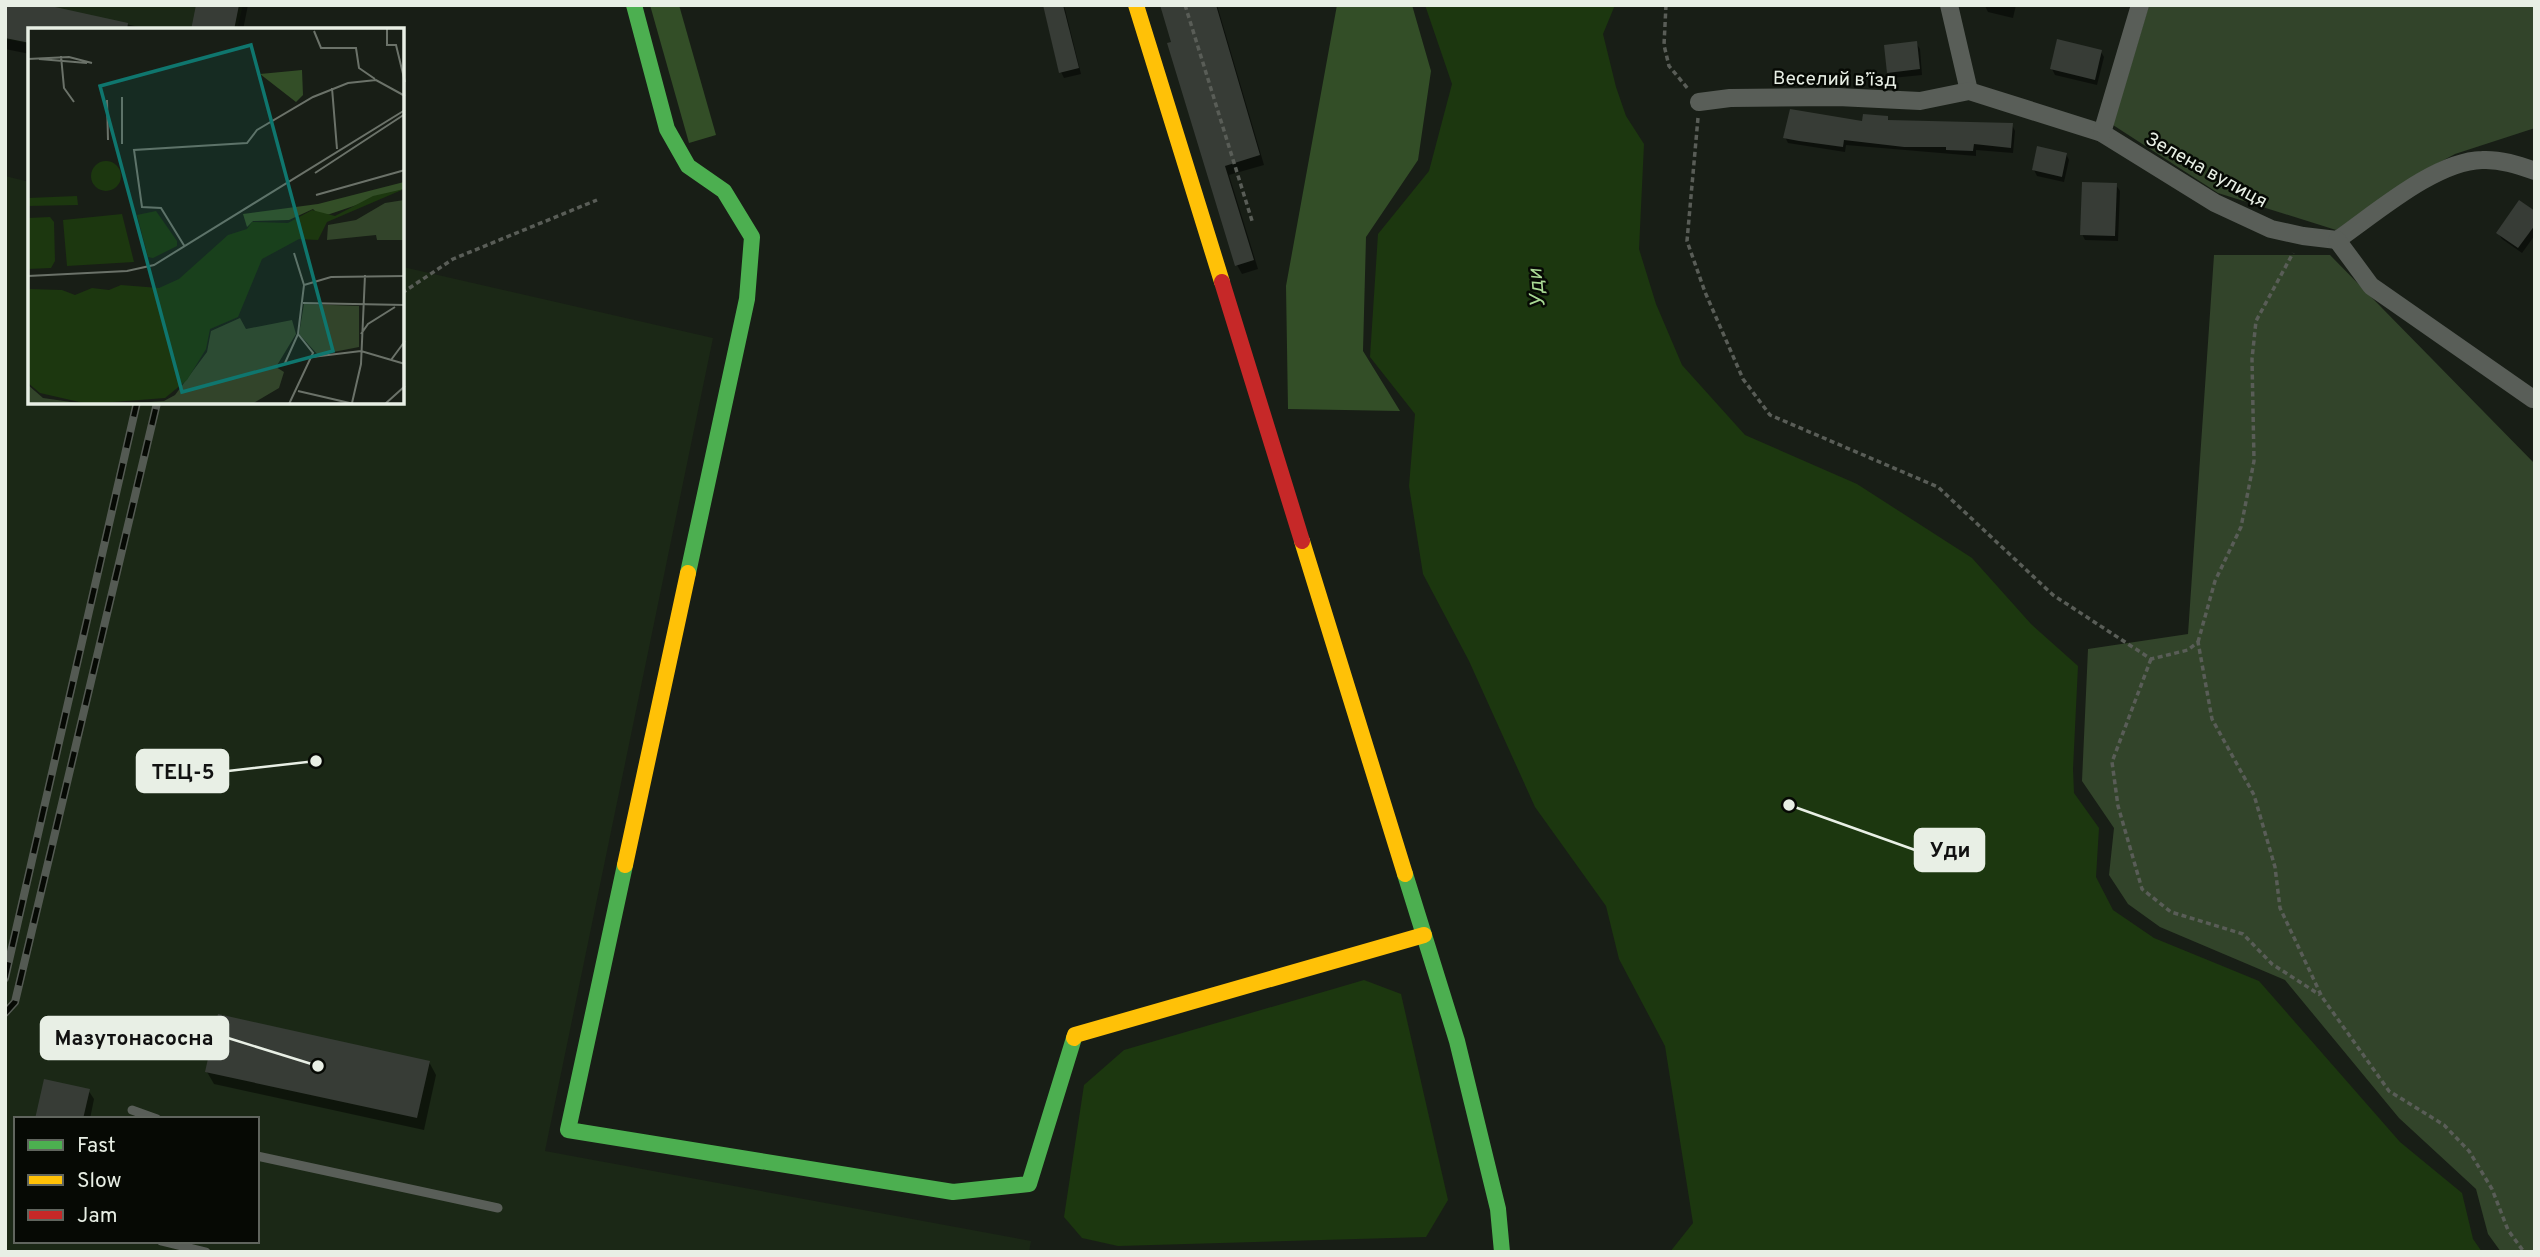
<svg xmlns="http://www.w3.org/2000/svg" width="2540" height="1257" font-family="Overpass,sans-serif">
	<rect width="100%" height="100%" fill="#181e16"/>
	<g fill="#1b2816" fill-rule="evenodd">
		<path d="M 5,5 L 243,5 L 237,30 L 30,30 L 30,44 L 5,39 Z"/>
		<path d="M 5,176 L 30,182 L 30,402 L 402,402 L 403,267 L 713,338 L 545,1151 L 1031,1241 L 1029,1252 L 5,1252 ZM 16,1119 L 257,1119 L 257,1241 L 16,1241 Z"/>
	</g>
	<g fill="#32442a">
		<path d="M 2149,5 L 2535,5 L 2535,128 L 2455,154 L 2416,175 L 2336,230 L 2218,193 L 2113,125 Z"/>
		<path d="M 2214,255 L 2330,255 L 2535,464 L 2535,1252 L 2501,1252 L 2488,1234 L 2476,1189 L 2399,1118 L 2285,980 L 2160,927 L 2128,904 L 2109,875 L 2114,828 L 2082,781 L 2088,649 L 2188,634 Z"/>
	</g>
	<g fill="#334e27">
		<path d="M 650,5 L 679,5 L 716,135 L 689,143 Z"/>
		<path d="M 1337,5 L 1412,5 L 1431,71 L 1418,160 L 1366,237 L 1363,351 L 1400,411 L 1288,409 L 1286,286 Z"/>
	</g>
	<g fill="#1c370f">
		<path d="M 1425,5 L 1615,5 L 1603,34 L 1616,87 L 1626,116 L 1644,144 L 1639,249 L 1656,304 L 1682,365 L 1745,435 L 1857,484 L 1972,558 L 2031,624 L 2078,666 L 2073,769 L 2074,793 L 2099,828 L 2096,877 L 2113,910 L 2154,938 L 2259,981 L 2400,1142 L 2462,1193 L 2473,1239 L 2482,1252 L 1670,1252 L 1693,1223 L 1665,1046 L 1619,959 L 1606,906 L 1535,807 L 1469,661 L 1423,574 L 1409,486 L 1415,414 L 1370,357 L 1378,234 L 1429,171 L 1452,84 Z"/>
		<path d="M 1364,980 L 1401,994 L 1448,1200 L 1426,1237 L 1118,1246 L 1082,1238 L 1064,1217 L 1084,1085 L 1124,1050 Z"/>
	</g>
	<g fill="#0007">
		<path d="M 5,5 L 38,5 L 153,30 L 30,30 L 30,54 L 5,49 Z"/>
		<path d="M 198,5 L 248,5 L 243,30 L 193,30 Z"/>
		<path d="M 1044,5 L 1064,5 L 1081,74 L 1064,78 L 1061,72 Z"/>
		<path d="M 1162,5 L 1217,5 L 1264,165 L 1229,175 L 1258,269 L 1242,274 L 1237,265 Z"/>
		<path d="M 2016,5 L 2013,18 L 1988,12 L 1985,6 Z"/>
		<path d="M 1916,43 L 1920,49 L 1922,75 L 1892,78 L 1889,72 Z"/>
		<path d="M 2101,52 L 2104,57 L 2097,85 L 2055,75 L 2052,69 Z"/>
		<path d="M 1887,118 L 1890,122 L 2012,125 L 2015,131 L 2013,153 L 1976,150 L 1976,156 L 1846,145 L 1845,152 L 1788,143 L 1785,137 Z"/>
		<path d="M 2066,154 L 2069,160 L 2064,182 L 2037,176 L 2034,170 Z"/>
		<path d="M 2116,185 L 2120,191 L 2118,241 L 2085,240 L 2082,234 Z"/>
		<path d="M 2535,213 L 2535,235 L 2522,253 L 2502,239 L 2498,233 Z"/>
		<path d="M 429,1062 L 436,1075 L 424,1130 L 214,1084 L 207,1072 Z"/>
		<path d="M 88,1090 L 94,1099 L 90,1119 L 37,1119 Z"/>
	</g>
	<g fill="#373c36">
		<path d="M 5,5 L 46,5 L 128,23 L 127,30 L 30,30 L 30,43 L 5,38 Z"/>
		<path d="M 196,5 L 239,5 L 234,30 L 191,30 Z"/>
		<path d="M 1043,5 L 1063,5 L 1079,68 L 1059,73 Z"/>
		<path d="M 1160,5 L 1216,5 L 1260,155 L 1225,166 L 1254,260 L 1235,266 L 1167,43 L 1171,42 Z"/>
		<path d="M 2057,39 L 2102,50 L 2095,80 L 2050,69 Z"/>
		<path d="M 1917,41 L 1920,69 L 1887,73 L 1884,45 Z"/>
		<path d="M 1790,109 L 1862,121 L 1863,114 L 1888,116 L 1888,120 L 2013,123 L 2011,148 L 1974,144 L 1973,151 L 1946,150 L 1946,147 L 1904,147 L 1844,140 L 1843,147 L 1799,141 L 1783,138 Z"/>
		<path d="M 2037,146 L 2067,153 L 2062,177 L 2032,170 Z"/>
		<path d="M 2082,182 L 2117,183 L 2115,236 L 2080,235 Z"/>
		<path d="M 2519,200 L 2535,211 L 2535,225 L 2518,248 L 2496,233 Z"/>
		<path d="M 218,1014 L 430,1061 L 417,1118 L 205,1072 Z"/>
		<path d="M 44,1079 L 90,1089 L 83,1119 L 35,1119 Z"/>
	</g>
	<g fill="none" stroke-linecap="round" stroke-linejoin="round">
		<g stroke="#595d57" stroke-width="3.5" stroke-dasharray="5 3.5" stroke-linecap="butt">
			<path d="M 1185,5 L 1253,224"/>
			<path d="M 1666,5 L 1664,45 L 1669,66 L 1689,90"/>
			<path d="M 1698,118 L 1687,241 L 1705,292 L 1743,379 L 1770,415 L 1938,487 L 2053,595 L 2151,659 L 2188,650 L 2198,642 L 2212,719 L 2254,795 L 2275,867 L 2280,908 L 2322,997 L 2389,1091 L 2444,1125 L 2469,1151 L 2492,1189 L 2508,1230 L 2524,1252"/>
			<path d="M 402,293 L 453,259 L 597,200"/>
			<path d="M 2198,642 L 2215,581 L 2241,527 L 2254,461 L 2252,359 L 2256,321 L 2293,253"/>
			<path d="M 2151,659 L 2112,762 L 2118,806 L 2142,889 L 2171,912 L 2243,934 L 2272,964 L 2320,995"/>
		</g>
		<g stroke="#595e58" stroke-width="9">
			<path d="M 132,1110 L 157,1119"/>
			<path d="M 257,1156 L 498,1208"/>
			<path d="M 161,1241 L 206,1252"/>
		</g>
		<g stroke="#595e58" stroke-width="18">
			<path d="M 1949,5 L 1969,91"/>
			<path d="M 1699,102 L 1730,98 L 1838,97 L 1920,101 L 1969,91 L 2102,133 L 2215,203 L 2271,229 L 2303,236 L 2337,240 C 2375,214 2435,161 2482,160 C 2500,159 2518,165 2535,171"/>
			<path d="M 2102,133 L 2140,5"/>
			<path d="M 2337,240 L 2371,286 L 2533,399"/>
		</g>
		<g stroke="#4caf50" stroke-width="16">
			<path d="M 634,5 L 667,129 L 688,166 L 724,191 L 752,237 L 747,299 L 688,573"/>
			<path d="M 625,865 L 568,1130 L 953,1192 L 1029,1184 L 1074,1038"/>
			<path d="M 1405,874 L 1457,1041 L 1498,1209 L 1502,1252"/>
		</g>
		<g stroke="#ffc107" stroke-width="16">
			<path d="M 1136,5 L 1222,282"/>
			<path d="M 1302,541 L 1405,874"/>
			<path d="M 625,865 L 688,573"/>
			<path d="M 1074,1038 L 1075,1035 L 1424,935"/>
		</g>
		<path stroke="#c62828" stroke-width="16" d="M 1222,282 L 1302,541"/>
		<defs>
			<g id="rail">
				<path d="M 5,978 L 137,402"/>
				<path d="M 5,1013 L 15,1002 L 157,403"/>
			</g>
		</defs>
		<use href="#rail" stroke="#545a53" stroke-width="8"/>
		<use href="#rail" stroke="#060904" stroke-width="5" stroke-dasharray="16" stroke-linecap="butt"/>
	</g>
	<g text-anchor="middle" stroke-width="5" stroke-linejoin="round" paint-order="stroke">
		<g font-size="19" fill="#e8efe5" stroke="#060904">
			<text transform="translate(1835 78) rotate(1)" y="7">Веселий в’їзд</text>
			<text transform="translate(2207 169) rotate(29)" y="7">Зелена вулиця</text>
		</g>
		<g font-size="21" font-style="italic" fill="#aada95" stroke="#060904">
			<text transform="translate(1536 288) rotate(-95)" y="7">Уди</text>
		</g>
	</g>
	<g transform="translate(28 28)">
		<rect width="376" height="376" fill="#181e16"/>
		<path d="M 376,172 L 376,212 L 349,212 L 348,207 L 299,212 L 300,197 L 328,192 L 357,175 ZM 276,276 L 331,278 L 331,319 L 290,327 L 271,306 ZM 212,290 L 218,301 L 264,292 L 268,306 L 248,339 L 256,344 L 251,360 L 224,376 L 94,376 L 136,373 L 147,367 L 179,324 L 183,303 ZM 0,357 L 15,370 L 57,376 L 0,376 Z" fill="#32442a"/>
		<path d="M 274,42 L 275,67 L 268,74 L 232,46 ZM 376,154 L 376,161 L 293,189 L 285,181 L 261,192 L 225,193 L 219,199 L 215,186 L 290,176 Z" fill="#334e27"/>
		<path d="M63 148a15 15 0 1 1 30 0a15 15 0 1 1-30 0ZM 376,161 L 299,194 L 290,212 L 271,211 L 234,231 L 210,289 L 182,301 L 178,321 L 159,352 L 137,370 L 60,376 L 12,365 L 0,355 L 0,261 L 34,262 L 47,267 L 64,260 L 81,262 L 93,257 L 131,260 L 151,251 L 200,207 L 219,201 L 224,194 L 260,195 L 284,182 L 307,188 L 345,168 ZM 49,168 L 50,177 L 0,178 L 0,170 ZM 128,183 L 149,213 L 149,218 L 125,230 L 120,229 L 109,187 ZM 94,186 L 106,234 L 39,238 L 35,192 ZM 22,189 L 26,194 L 27,233 L 23,240 L 0,241 L 0,190 Z" fill="#1c370f"/>
		<path fill="none" stroke="#6b7269" stroke-width="2" d="M 359,0 L 359,17 L 368,17 L 377,54M 286,3 L 293,20 L 328,20 L 331,40 L 347,51M 33,28 L 36,60 L 46,74M 0,31 L 41,29 L 64,35M 11,31 L 59,35M 304,60 L 309,121M 79,72 L 80,112M 94,116 L 94,69M 287,145 L 377,86M 288,167 L 377,142M 157,219 L 133,180 L 114,179 L 106,122 L 219,115 L 229,102 L 285,69 L 320,55 L 348,52 L 377,68M 0,248 L 99,243 L 126,237 L 377,82M 276,257 L 303,249 L 377,248M 275,275 L 377,277M 333,306 L 340,296 L 367,279M 284,329 L 333,323 L 377,336M 363,332 L 377,313M 257,335 L 270,306M 270,363 L 326,376M 324,375 L 333,336 L 337,247M 261,376 L 285,325 L 270,306 L 276,257 L 266,225M 357,376 L 377,358"/>
		<path fill="#0f766e" fill-opacity="0.15" stroke="#0f766e" stroke-width="3.5" d="M 223,17 L 305,323 L 154,364 L 72,58 Z"/>
		<rect width="376" height="376" fill="none" stroke="#e8efe5" stroke-width="3.5"/>
	</g>
	<path fill="none" stroke="#e8efe5" stroke-width="2.5" d="M316 761L228 771M1789 805L1915 850M318 1066L228 1038"/>
	<g fill="#e8efe5" stroke="#060904" stroke-width="2.5">
		<circle cx="316" cy="761" r="7"/>
		<circle cx="1789" cy="805" r="7"/>
		<circle cx="318" cy="1066" r="7"/>
	</g>
	<g fill="#e8efe5" stroke="#e8efe5" stroke-width="2.5">
		<rect x="137" y="750" width="91" height="42" rx="7"/>
		<rect x="1915" y="829" width="69" height="42" rx="7"/>
		<rect x="41" y="1017" width="187" height="42" rx="7"/>
	</g>
	<g font-size="21" text-anchor="middle" font-weight="bold" fill="#111">
		<text x="183" y="779">ТЕЦ-5</text>
		<text x="1950" y="857">Уди</text>
		<text x="134" y="1045">Мазутонасосна</text>
	</g>
	<rect width="2540" height="1257" fill="none" stroke="#e8efe5" stroke-width="14"/>
	<rect x="14" y="1117" width="245" height="126" fill="#060904" stroke="#60655e" stroke-width="2"/>
	<rect x="28" y="1140" width="35" height="10" fill="#4caf50" stroke="#60655e" stroke-width="2"/>
	<text x="77" y="1152" font-size="21" fill="#e8efe5">Fast</text>
	<rect x="28" y="1175" width="35" height="10" fill="#ffc107" stroke="#60655e" stroke-width="2"/>
	<text x="77" y="1187" font-size="21" fill="#e8efe5">Slow</text>
	<rect x="28" y="1210" width="35" height="10" fill="#c62828" stroke="#60655e" stroke-width="2"/>
	<text x="77" y="1222" font-size="21" fill="#e8efe5">Jam</text>
</svg>
